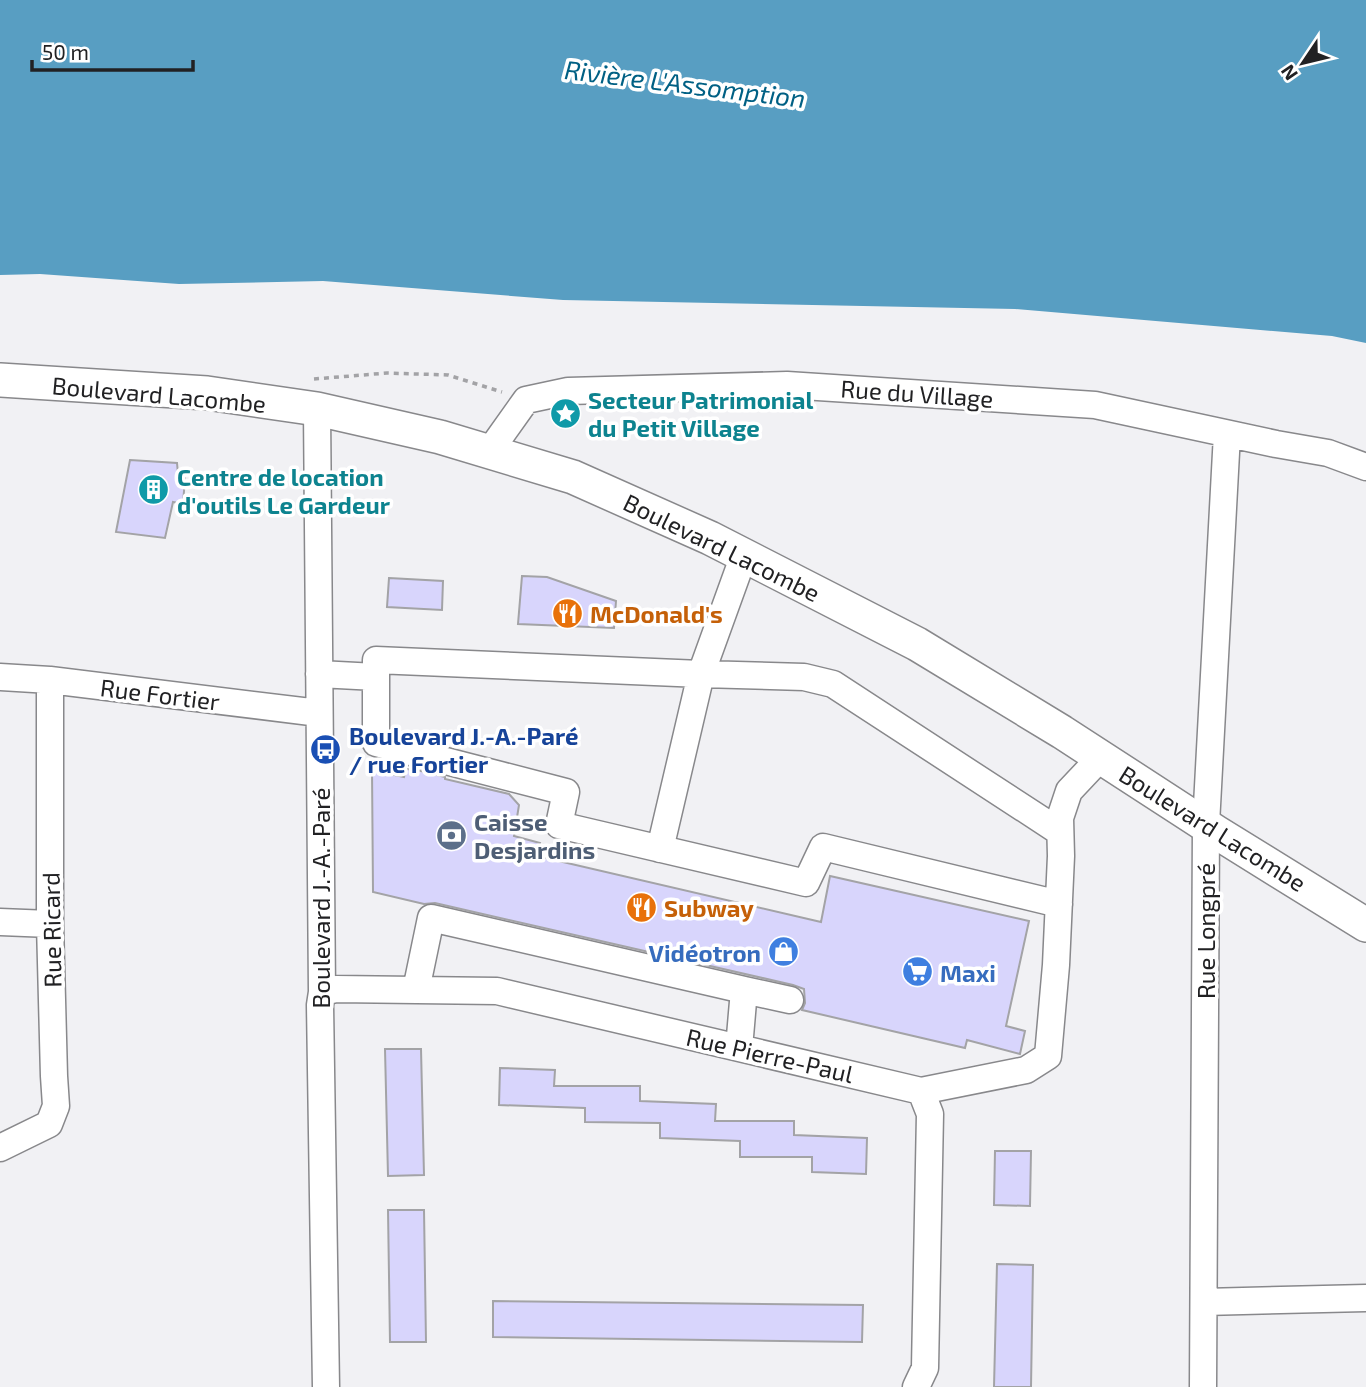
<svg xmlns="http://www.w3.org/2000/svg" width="1366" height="1387" font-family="'Exo 2',sans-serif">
<rect width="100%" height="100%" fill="#f1f1f4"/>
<!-- water -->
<path fill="#589ec2" d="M 0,0 L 1366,0 L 1366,343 L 1332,336 L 1015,309 L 563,300 L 323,281 L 179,284 L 40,274 L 0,275 Z"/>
<!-- building -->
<path fill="#d8d5fc" stroke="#a3a3a6" stroke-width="2" d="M 130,460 L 177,463 L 178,474 L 185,478 L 183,504 L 173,502 L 165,538 L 116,532 Z
M 522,576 L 547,577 L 616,601 L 614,628 L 518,624 Z
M 389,578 L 443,581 L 442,610 L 387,607 Z
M 406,769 L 417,770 L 445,777 L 445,779 L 509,794 L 519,805 L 514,836 L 540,843 L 537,856 L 821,922 L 830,876 L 1029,921 L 1006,1026 L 1025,1031 L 1020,1054 L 967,1040 L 965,1048 L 802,1010 L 805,1003 L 804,989 L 793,985 L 435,903 L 424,904 L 373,892 L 372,770 L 404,777 Z
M 385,1049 L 421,1049 L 424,1175 L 388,1176 Z
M 500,1068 L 555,1070 L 554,1086 L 640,1086 L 640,1101 L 716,1104 L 715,1121 L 794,1121 L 794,1135 L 867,1138 L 866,1174 L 812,1172 L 812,1157 L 740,1157 L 740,1141 L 660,1138 L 660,1123 L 585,1122 L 585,1108 L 499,1105 Z
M 995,1151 L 1031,1151 L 1030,1206 L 994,1205 Z
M 388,1210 L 424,1210 L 426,1342 L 390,1342 Z
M 997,1264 L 1033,1265 L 1031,1387 L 994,1387 Z
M 493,1301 L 863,1305 L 862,1342 L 493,1337 Z"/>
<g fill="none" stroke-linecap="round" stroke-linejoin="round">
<defs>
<path id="minor" d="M 317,409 L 322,992 L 320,1005 L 326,1387
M 489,452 L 526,400 L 568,391 L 787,385 L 1095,405 L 1276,444 L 1328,453 L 1366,467
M 319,674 L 376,677 L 376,660 L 701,674 L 744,555
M 0,677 L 50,680 L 319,713
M 376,677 L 376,743 L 566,792 L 559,825 L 806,883 L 823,847 L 1059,904
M 660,849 L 701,674 L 804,677 L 833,684 L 1060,832
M 0,922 L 50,924
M 416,990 L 431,918 L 744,990 L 739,1048
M 744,990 L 790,1000
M 322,992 L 336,989 L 497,991 L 921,1091 L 930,1114 L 925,1368 L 916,1387
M 921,1091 L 1026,1070 L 1048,1056 L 1056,965 L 1061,856 L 1060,818 L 1069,791 L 1101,757
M 0,1148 L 49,1124 L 56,1106 L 54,1076 L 50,924 L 50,680
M 1204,1302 L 1366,1298
M 1203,1387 L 1206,824 L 1227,434"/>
<path id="major" d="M 0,380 L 207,393 L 317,409 L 440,437 L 573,477 L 710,538 L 917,644 L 1062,732 L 1216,832 L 1366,925"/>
</defs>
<!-- minor casing -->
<use href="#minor" stroke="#88888b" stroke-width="29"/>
<!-- major casing -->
<use href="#major" stroke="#88888b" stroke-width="36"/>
<!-- path -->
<path stroke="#a3a3a6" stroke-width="3.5" stroke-dasharray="5 5" stroke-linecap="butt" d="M 314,379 L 387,373 L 448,375 L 502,392"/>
<!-- minor -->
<use href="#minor" stroke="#fff" stroke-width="26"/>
<!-- major -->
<use href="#major" stroke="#fff" stroke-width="33"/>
</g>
<!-- icons -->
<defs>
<symbol id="sight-disc" viewBox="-11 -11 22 22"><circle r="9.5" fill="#0f9aa8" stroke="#fff"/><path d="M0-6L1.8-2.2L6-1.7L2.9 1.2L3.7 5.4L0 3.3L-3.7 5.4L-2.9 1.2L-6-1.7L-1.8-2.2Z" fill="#fff"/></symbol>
<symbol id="building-disc" viewBox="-11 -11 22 22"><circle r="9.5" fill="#0f9aa8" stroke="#fff"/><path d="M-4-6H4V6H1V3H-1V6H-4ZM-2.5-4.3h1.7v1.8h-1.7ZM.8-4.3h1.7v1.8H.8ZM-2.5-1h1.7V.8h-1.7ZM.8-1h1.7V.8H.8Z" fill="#fff"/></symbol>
<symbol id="restaurant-disc" viewBox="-11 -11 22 22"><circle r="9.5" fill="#e8710a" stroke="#fff"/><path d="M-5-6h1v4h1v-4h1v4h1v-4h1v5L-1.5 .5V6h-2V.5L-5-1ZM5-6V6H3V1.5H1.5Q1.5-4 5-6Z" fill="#fff"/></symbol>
<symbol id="bus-disc" viewBox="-11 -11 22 22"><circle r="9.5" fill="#1a4fb4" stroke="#fff"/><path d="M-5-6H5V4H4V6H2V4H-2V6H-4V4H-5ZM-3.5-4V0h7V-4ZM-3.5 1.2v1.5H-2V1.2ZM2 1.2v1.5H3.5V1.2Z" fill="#fff"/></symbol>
<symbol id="bank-disc" viewBox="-11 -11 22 22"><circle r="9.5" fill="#5c6f8a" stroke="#fff"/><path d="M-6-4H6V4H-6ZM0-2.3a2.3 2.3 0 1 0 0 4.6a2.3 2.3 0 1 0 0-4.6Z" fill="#fff"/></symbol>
<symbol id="shop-disc" viewBox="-11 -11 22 22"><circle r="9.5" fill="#3f7fe0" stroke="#fff"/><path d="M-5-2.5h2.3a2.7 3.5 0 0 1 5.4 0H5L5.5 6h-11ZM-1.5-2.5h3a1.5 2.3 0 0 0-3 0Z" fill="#fff"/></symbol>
<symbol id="supermarket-disc" viewBox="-11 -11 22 22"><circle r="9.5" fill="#3f7fe0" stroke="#fff"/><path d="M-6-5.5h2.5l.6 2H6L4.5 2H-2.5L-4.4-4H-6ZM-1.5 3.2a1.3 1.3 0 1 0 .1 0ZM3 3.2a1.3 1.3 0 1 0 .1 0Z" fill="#fff"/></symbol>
</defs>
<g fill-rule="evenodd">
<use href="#sight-disc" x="548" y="396" width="35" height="35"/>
<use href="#building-disc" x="136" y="472" width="35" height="35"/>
<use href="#restaurant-disc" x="550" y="596" width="35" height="35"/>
<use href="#bus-disc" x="308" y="732" width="35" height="35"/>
<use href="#bank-disc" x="434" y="818" width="35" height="35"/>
<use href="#restaurant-disc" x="624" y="890" width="35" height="35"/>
<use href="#shop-disc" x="766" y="934" width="35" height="35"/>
<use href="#supermarket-disc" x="900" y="954" width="35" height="35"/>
</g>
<g text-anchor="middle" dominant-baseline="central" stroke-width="7" stroke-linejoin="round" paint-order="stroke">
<!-- street labels -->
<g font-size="24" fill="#212123" stroke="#fff">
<text transform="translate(917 393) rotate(4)">Rue du Village</text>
<text transform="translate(159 394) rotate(5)">Boulevard Lacombe</text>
<text transform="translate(722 547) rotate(26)">Boulevard Lacombe</text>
<text transform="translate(160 694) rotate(7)">Rue Fortier</text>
<text transform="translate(1213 828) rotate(32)">Boulevard Lacombe</text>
<text transform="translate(320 898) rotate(-90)">Boulevard J.-A.-Paré</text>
<text transform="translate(51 930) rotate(-91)">Rue Ricard</text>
<text transform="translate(1205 931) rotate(-90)">Rue Longpré</text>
<text transform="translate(770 1055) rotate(13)">Rue Pierre-Paul</text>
</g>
<!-- culture labels -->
<g font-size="24" font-weight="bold" fill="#0d838f" stroke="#fff" text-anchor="start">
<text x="588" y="399">Secteur Patrimonial<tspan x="588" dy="28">du Petit Village</tspan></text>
<text x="177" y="476">Centre de location<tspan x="177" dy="28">d'outils Le Gardeur</tspan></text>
</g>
<!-- food labels -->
<g font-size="24" font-weight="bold" fill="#c56008" stroke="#fff" text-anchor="start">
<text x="590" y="613">McDonald's</text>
<text x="664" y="907">Subway</text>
</g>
<!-- transit labels -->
<g font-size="24" font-weight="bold" fill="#164399" stroke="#fff" text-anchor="start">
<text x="349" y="735">Boulevard J.-A.-Paré<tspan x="349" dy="28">/ rue Fortier</tspan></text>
</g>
<!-- service labels -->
<g font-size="24" font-weight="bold" fill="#4e5e75" stroke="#fff" text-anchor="start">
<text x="474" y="821">Caisse<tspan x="474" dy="28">Desjardins</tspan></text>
</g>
<!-- shop labels -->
<g font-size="24" font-weight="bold" fill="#366cbe" stroke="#fff" text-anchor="end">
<text x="761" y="952">Vidéotron</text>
<text x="940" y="972" text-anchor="start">Maxi</text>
</g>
<!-- water labels -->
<g font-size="26" font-style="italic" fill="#006084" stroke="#fff">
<text transform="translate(685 83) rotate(7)">Rivière L'Assomption</text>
</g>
</g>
<!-- north arrow -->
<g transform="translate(1303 63) rotate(235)" stroke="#ffffff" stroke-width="5" paint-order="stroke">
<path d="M0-5L12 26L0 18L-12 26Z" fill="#212123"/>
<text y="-10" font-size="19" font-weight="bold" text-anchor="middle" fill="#212123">N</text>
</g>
<!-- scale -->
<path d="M32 60v10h161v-10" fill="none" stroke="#212123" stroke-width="3.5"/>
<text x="42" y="60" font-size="21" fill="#212123" stroke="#ffffff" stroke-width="5" paint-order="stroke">50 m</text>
</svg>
